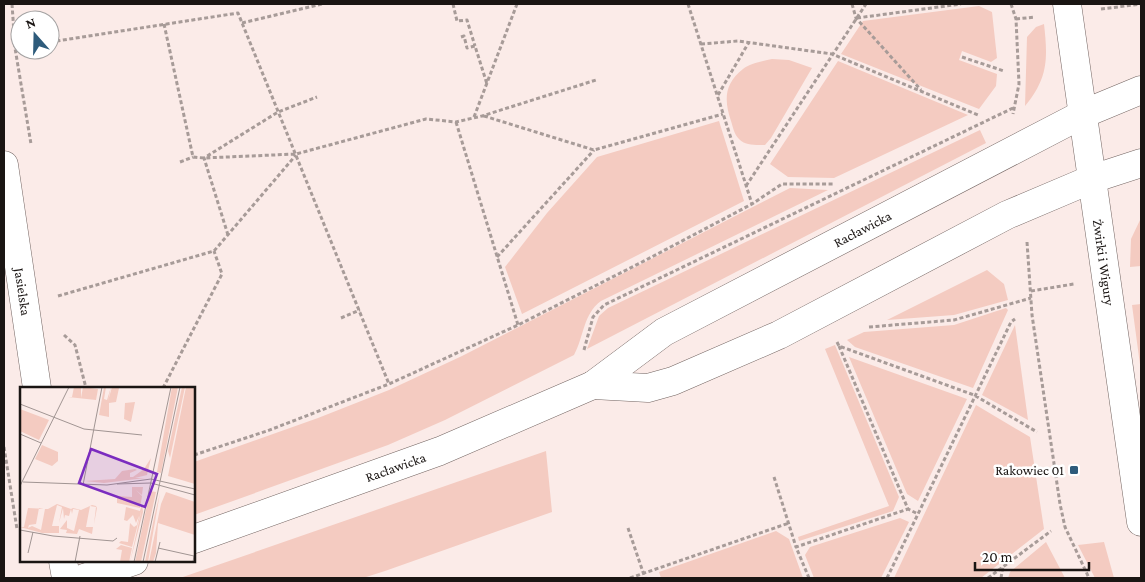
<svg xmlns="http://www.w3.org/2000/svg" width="1145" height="582" font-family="'Crimson Pro',serif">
<rect width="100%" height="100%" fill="#fbebe8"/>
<!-- green -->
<path fill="#f4cbc1" d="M 979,6 L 992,12 L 997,58 L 991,62 L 962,51 L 959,60 L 997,74 L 996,86 L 979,109 L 841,54 L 863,21 Z
M 1044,24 C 1048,59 1048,78 1025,106 L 1027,37 L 1036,27 Z
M 772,59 L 789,60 L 812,68 L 771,138 L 765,145 C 757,145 745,146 739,139 C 734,134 733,127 731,121 C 724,100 724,84 743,69 C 750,63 763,61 772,59 Z
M 838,61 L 968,115 L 834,178 L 788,177 L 770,164 Z
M 719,121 L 744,201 L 522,314 L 505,267 L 547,213 L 597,157 Z
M 980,130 L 986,143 L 587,349 L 599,316 L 608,308 Z
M 790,188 L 828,190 L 601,301 C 583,314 584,337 574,355 L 445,420 L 388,445 L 194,515 L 194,462 L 318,418 L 389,390 L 462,356 Z
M 1141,218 L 1141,266 L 1130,267 L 1131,239 Z
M 987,270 L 1004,284 L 1008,300 L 954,315 L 887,320 Z
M 1141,304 L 1141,372 L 1132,305 Z
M 1006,308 L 1008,310 L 973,388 L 855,347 L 847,340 L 864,332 L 954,325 Z
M 1015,325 L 1028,420 L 982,395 Z
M 835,345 L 899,497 L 893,511 L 799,541 L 798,537 L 889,506 L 825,349 Z
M 849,357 L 967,399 L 918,501 L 907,494 Z
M 976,405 L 1030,437 L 1044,529 L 981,578 L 894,578 Z
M 546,451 L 552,512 L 385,571 L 363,578 L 180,578 Z
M 900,518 L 909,522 L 881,578 L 814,578 L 805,555 L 810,547 Z
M 776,531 L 789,539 L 803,578 L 661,578 L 659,572 Z
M 1046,542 L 1065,578 L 1008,578 L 1010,572 Z
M 1104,542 L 1114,578 L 1095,578 L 1078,545 Z"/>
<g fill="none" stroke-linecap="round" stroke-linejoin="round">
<defs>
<g id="minor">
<path id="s1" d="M 4,165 L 37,388"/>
<path d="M 593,385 L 648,388 L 673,381 L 779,335 L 1007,215 L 1092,179"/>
<path id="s2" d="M 194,539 L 440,451 L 593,385 L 664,332 L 1083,114"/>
<path d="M 63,561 L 66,578"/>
<path d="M 84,578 L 134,561"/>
</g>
<g id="major">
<path id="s3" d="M 1067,4 L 1141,522"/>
<path d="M 1083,114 L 1141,90"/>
<path d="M 1092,179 L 1141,163"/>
</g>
</defs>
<!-- minor casing -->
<use href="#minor" stroke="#726461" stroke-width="29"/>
<!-- major casing -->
<use href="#major" stroke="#726461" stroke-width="29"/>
<!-- path -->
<path stroke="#a79b98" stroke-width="3" stroke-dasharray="4 2.5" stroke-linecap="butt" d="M 12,4 L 15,48
M 453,4 L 457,21 L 467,20 L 475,46
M 688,4 L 752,204
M 852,4 L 856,18 L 921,90
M 1011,4 L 1016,19 L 1019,84 L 1013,114
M 1101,9 L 1141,4
M 857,18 L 961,4
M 1016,19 L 1035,17
M 242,23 L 322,4
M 164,24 L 193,157 L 204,158 L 296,154 L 426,119 L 456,122 L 482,116 L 596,80
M 461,37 L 464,36 L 467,48 L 475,46 L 487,84
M 50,42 L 238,13 L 389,384
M 701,44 L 738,41 L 832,54 L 978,115
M 20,47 L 15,48 L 31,144
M 962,57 L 1004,71
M 718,95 L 749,42
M 484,116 L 594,150 L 723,114
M 474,117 L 517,4
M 456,122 L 518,325
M 180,162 L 193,157
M 746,186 L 866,4
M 228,235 L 204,158 L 278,112 L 317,97
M 1027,242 L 1032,315 L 1060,504 L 1065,527 L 1089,578
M 497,257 L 594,150
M 1031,291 L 1074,284
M 58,296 L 214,251 L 296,155
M 341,318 L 360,310
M 869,327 L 954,320 L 1031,298
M 64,335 L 75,345 L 86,388
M 837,342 L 839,346 L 974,395 L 1037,432
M 839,346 L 908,509 L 918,514
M 584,350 L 593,317 L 604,305 L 1013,108
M 163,388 L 222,274 L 214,251
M 4,447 L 17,529
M 194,455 L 267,431 L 389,384 L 518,325 L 646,260 L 752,204 L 782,184 L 834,184
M 774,477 L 796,547
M 628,528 L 645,578
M 630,578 L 789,523
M 809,578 L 796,547 L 908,509
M 887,578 L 1011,322 L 1015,319
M 988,578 L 1051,531
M 1001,578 L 1003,566"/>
<!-- minor -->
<use href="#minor" stroke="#fff" stroke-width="28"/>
<!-- major -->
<use href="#major" stroke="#fff" stroke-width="28"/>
</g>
<!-- markers -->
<rect fill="#2e5b7b" stroke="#fff" stroke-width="2" x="1069" y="465" width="10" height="10" rx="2.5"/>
<g text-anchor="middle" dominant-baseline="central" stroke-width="5" stroke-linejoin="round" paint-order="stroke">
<!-- street labels -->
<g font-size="14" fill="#1a1513" stroke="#fff">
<text stroke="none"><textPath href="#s2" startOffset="740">Racławicka</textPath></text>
<text stroke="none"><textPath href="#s3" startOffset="261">Żwirki i Wigury</textPath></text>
<text stroke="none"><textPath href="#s1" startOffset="128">Jasielska</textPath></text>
<text stroke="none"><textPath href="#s2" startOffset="214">Racławicka</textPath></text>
</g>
<!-- poi labels -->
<g font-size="14" fill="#1a1513" stroke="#fff" text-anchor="end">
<text x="1064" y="470">Rakowiec 01</text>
</g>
</g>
<!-- overview -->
<g transform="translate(20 387)">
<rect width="175" height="175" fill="#fbebe8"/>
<path d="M 54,0 L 61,0 L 61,11 L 63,0 L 78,2 L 76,13 L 48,10 L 52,10 ZM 84,0 L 86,0 L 84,12 L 87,13 L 91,0 L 88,14 L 92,0 L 99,1 L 96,15 L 89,16 L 89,30 L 79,28 ZM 152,0 L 158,0 L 141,86 L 137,85 ZM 162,0 L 165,0 L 150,71 L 148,64 ZM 166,0 L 175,0 L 175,97 L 148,89 ZM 115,15 L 111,35 L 104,32 L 105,16 ZM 0,22 L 29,33 L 19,53 L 0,44 ZM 22,58 L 38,65 L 38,74 L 32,79 L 15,72 ZM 131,71 L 127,88 L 115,91 L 125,91 L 84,96 L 65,94 L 95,92 L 102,84 L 115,82 L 117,83 L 110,86 L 110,90 L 113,90 L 124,82 ZM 112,100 L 123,100 L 122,108 L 116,103 L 122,109 L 120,121 L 97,116 L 97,109 L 112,110 ZM 130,104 L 136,105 L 121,175 L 115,175 ZM 146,105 L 175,115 L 175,148 L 138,136 L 136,166 L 133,175 L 129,175 L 141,117 ZM 140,106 L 128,175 L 125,175 L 134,131 ZM 37,117 L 51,122 L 49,129 L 45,128 L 44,132 L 43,121 L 39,136 L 42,120 L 37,118 L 32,139 L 39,139 L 39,146 L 22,146 L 0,140 L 4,140 L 8,121 L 28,122 ZM 19,121 L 25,122 L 21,143 L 12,139 L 8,141 L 9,138 L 16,137 ZM 122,117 L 123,125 L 110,175 L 122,121 L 112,160 L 99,156 L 101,154 L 108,155 L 110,136 L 114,140 L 117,138 L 119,129 L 116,136 L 113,128 L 107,134 L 104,133 L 106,120 L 120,124 ZM 72,118 L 76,119 L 77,121 L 74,137 L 76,120 L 70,119 L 66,140 L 73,140 L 72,147 L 59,142 L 57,147 L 46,146 L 47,143 L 40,142 L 47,133 L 47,141 L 54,144 L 59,123 L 53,122 L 52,127 L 51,122 L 53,121 L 61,123 L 70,119 ZM 101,158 L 112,161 L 109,175 L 100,175 L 102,163 L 96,162 Z" fill="#f4cbc1" fill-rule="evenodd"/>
<path fill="none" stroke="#a19593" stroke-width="1" d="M 0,17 L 64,42 L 122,48M 0,47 L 21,56M 131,92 L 175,102M 3,95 L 87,98 L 131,92M 131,96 L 175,108M 97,97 L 131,96M 63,98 L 82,0M 0,99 L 49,0M 0,143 L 33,149 L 93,154 L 97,151M 138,161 L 174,169 L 173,175M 8,166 L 13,145M 55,175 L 60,149M 114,175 L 151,0M 123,175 L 160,0M 135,175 L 140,155"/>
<path fill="#7b2cbf" fill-opacity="0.15" stroke="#7b2cbf" stroke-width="2.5" d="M 71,62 L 137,87 L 125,120 L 59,96 Z"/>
<rect width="175" height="175" fill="none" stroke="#1a1513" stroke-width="2.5"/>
</g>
<!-- border -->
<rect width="1145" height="582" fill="none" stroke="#1a1513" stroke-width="10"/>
<!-- north arrow -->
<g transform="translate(35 35) rotate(340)"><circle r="24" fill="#ffffff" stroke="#a3a1a1"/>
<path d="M0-4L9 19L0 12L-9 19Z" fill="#2e5b7b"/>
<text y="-8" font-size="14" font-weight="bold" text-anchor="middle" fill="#1a1513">N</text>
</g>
<!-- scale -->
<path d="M975 562v8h114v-8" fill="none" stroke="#1a1513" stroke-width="2.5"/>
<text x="982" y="562" font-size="15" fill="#1a1513" stroke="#ffffff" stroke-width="4" paint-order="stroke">20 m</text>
</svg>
